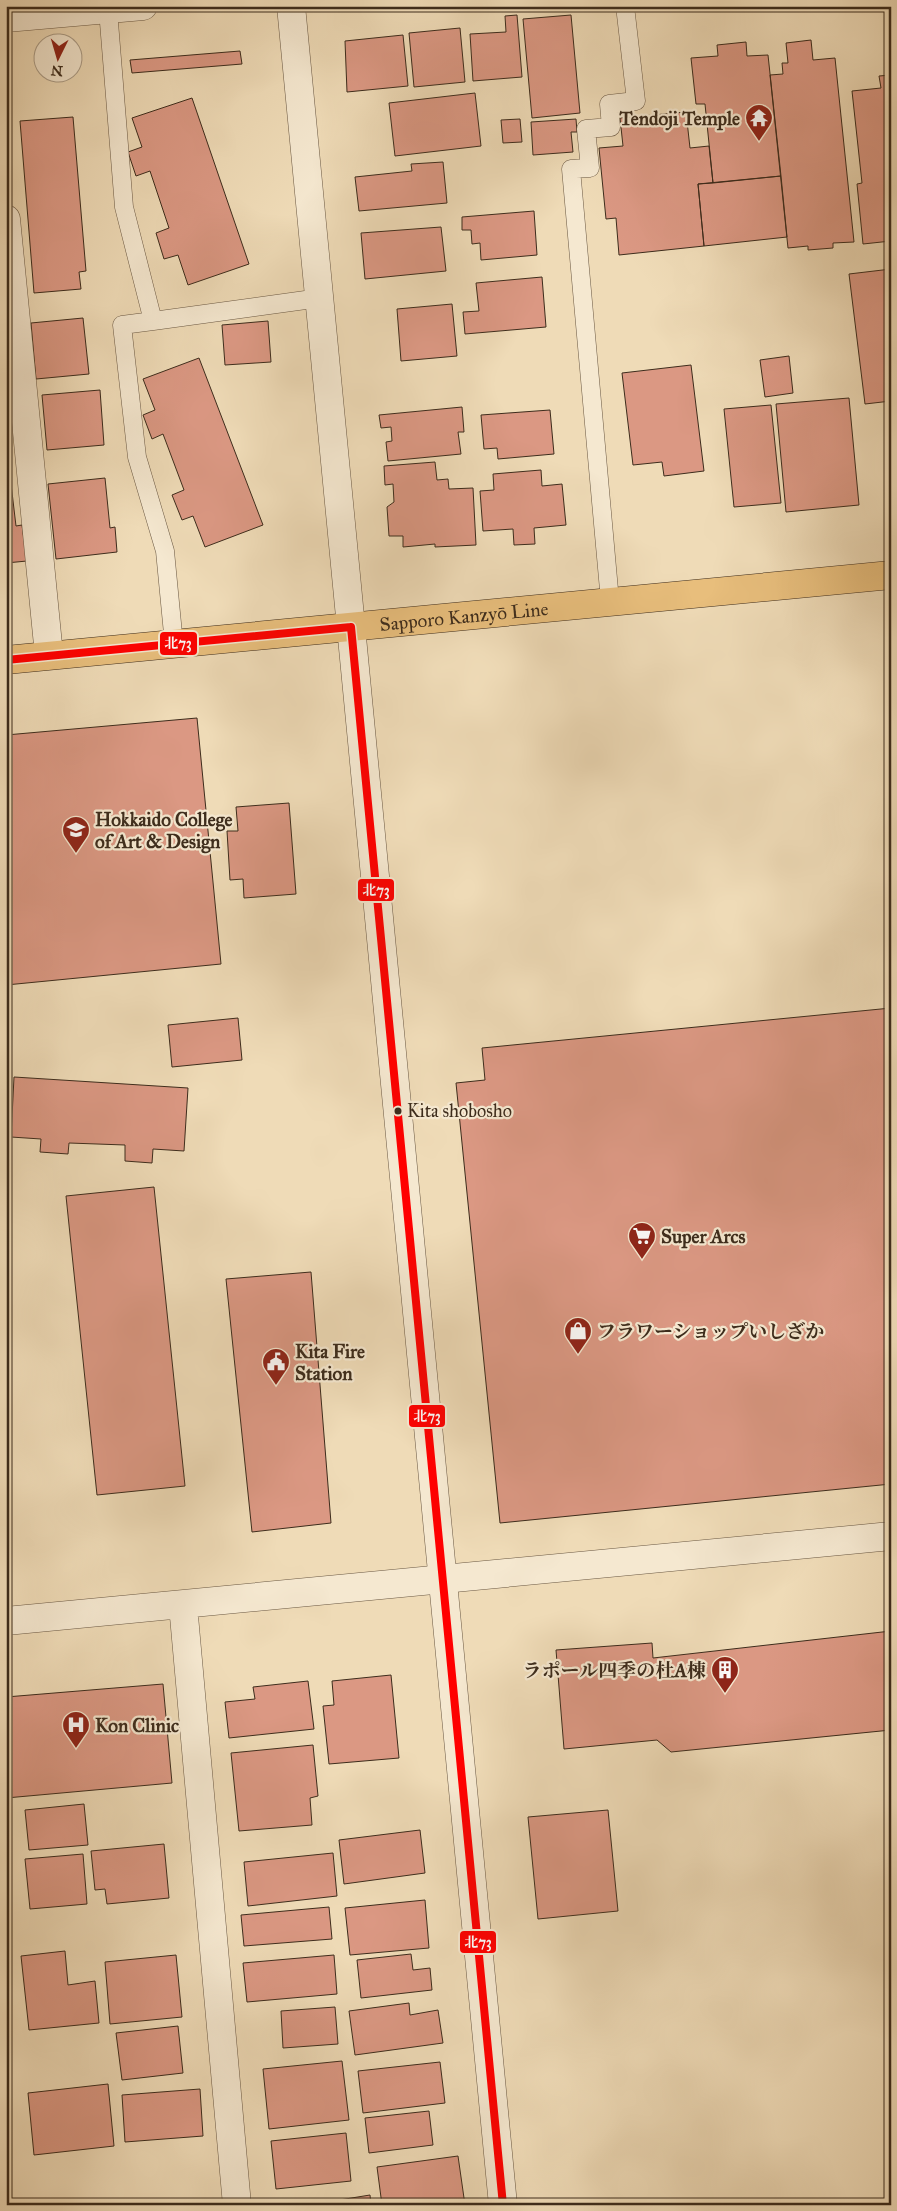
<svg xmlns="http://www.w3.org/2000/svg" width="897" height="2211" font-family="'IM FELL Great Primer','Noto Serif JP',serif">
<rect width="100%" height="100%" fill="#efdbb7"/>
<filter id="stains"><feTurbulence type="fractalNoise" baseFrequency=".004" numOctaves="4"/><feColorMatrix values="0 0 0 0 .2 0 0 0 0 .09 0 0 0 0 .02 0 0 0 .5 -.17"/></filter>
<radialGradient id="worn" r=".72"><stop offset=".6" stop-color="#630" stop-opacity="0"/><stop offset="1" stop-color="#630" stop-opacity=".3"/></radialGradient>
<!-- building -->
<path fill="#db9883" stroke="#3d2c1c" d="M 517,15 L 522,77 L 473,81 L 470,34 L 506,32 L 505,16 Z
M 571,15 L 580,113 L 532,118 L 523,19 Z
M 460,28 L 465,82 L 414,87 L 409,33 Z
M 403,35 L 408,86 L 347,92 L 345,41 Z
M 811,40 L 813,60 L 835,58 L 854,242 L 833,243 L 833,248 L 808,250 L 808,246 L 788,248 L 770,75 L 783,74 L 782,63 L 788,63 L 786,43 Z
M 746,42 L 747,56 L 768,55 L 781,176 L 713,183 L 705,104 L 696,104 L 691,58 L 718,56 L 717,45 Z
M 240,51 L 242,64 L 132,73 L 130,60 Z
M 891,75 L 891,241 L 863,244 L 857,184 L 862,183 L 852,91 L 881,88 L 879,76 Z
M 475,93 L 481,146 L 395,156 L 389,103 Z
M 192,98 L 249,264 L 188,285 L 178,255 L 164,259 L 156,233 L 169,228 L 150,171 L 136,176 L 128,152 L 142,147 L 132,118 Z
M 686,112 L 690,148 L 709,146 L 713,183 L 698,184 L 704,246 L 619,255 L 616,218 L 606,219 L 599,148 L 623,146 L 620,118 Z
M 73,117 L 86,271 L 79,272 L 81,289 L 34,293 L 20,121 Z
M 520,119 L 522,142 L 503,143 L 501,120 Z
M 576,119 L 577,132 L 571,132 L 573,152 L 533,155 L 531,122 Z
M 443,162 L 447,203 L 359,211 L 355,177 L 412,171 L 411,164 Z
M 781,176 L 787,237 L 704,246 L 698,184 Z
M 534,211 L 537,255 L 481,260 L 480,243 L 472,244 L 471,230 L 462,230 L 462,217 Z
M 441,227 L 446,271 L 365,279 L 361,233 Z
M 891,269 L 891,401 L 865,404 L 849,274 Z
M 542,277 L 546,327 L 465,334 L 463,312 L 479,311 L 476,283 Z
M 452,304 L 457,356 L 401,361 L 397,309 Z
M 83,318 L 89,374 L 36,379 L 31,323 Z
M 268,321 L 271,362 L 225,365 L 222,325 Z
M 789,356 L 793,393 L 765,397 L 760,360 Z
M 199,358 L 263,525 L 205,547 L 193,516 L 182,520 L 172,495 L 184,490 L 163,434 L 152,439 L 143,415 L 155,410 L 143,379 Z
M 691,365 L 704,471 L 664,476 L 662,462 L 633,465 L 622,373 Z
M 100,390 L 104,445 L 47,450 L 42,395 Z
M 849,398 L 859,505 L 786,512 L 776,404 Z
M 771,405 L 781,503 L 734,507 L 724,409 Z
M 462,407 L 464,432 L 458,432 L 461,454 L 388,461 L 386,442 L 392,441 L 391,427 L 381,428 L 379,415 Z
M 550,410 L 554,454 L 498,459 L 497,448 L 484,449 L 481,415 Z
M 435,462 L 437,480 L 448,479 L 449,489 L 473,488 L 476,545 L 435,547 L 435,544 L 403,547 L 403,536 L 389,536 L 387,507 L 394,502 L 393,484 L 385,485 L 384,466 Z
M 9,467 L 16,526 L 22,525 L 27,561 L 6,563 L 6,468 Z
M 541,470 L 542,486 L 562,484 L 566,525 L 534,528 L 535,544 L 514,545 L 513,529 L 483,531 L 480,491 L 494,490 L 493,474 Z
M 105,478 L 110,528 L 115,527 L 117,552 L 56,559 L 48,484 Z
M 197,718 L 221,964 L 6,985 L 6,735 Z
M 289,803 L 296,894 L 244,898 L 243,879 L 230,880 L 227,831 L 238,831 L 236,807 Z
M 891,1008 L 891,1484 L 500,1523 L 456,1083 L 485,1080 L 482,1048 Z
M 238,1018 L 242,1060 L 172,1067 L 168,1025 Z
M 14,1077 L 188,1088 L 184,1151 L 153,1149 L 152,1163 L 125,1161 L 125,1145 L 69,1143 L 68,1154 L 40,1152 L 41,1139 L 11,1137 Z
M 154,1187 L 185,1486 L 97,1495 L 66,1196 Z
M 311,1272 L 331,1523 L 252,1532 L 226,1279 Z
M 891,1631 L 891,1730 L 671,1752 L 657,1740 L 564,1749 L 556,1650 L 652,1643 L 653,1658 Z
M 391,1675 L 399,1758 L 329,1764 L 323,1706 L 334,1705 L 332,1681 Z
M 308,1681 L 314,1729 L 229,1738 L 225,1702 L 255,1699 L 253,1687 Z
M 163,1684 L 172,1783 L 6,1798 L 6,1697 Z
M 313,1745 L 318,1796 L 310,1798 L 312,1825 L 239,1831 L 231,1753 Z
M 84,1804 L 88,1845 L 29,1850 L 25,1810 Z
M 608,1810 L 618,1911 L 538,1919 L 528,1817 Z
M 420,1830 L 425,1873 L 344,1884 L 339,1840 Z
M 164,1844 L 169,1898 L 107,1904 L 105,1889 L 95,1890 L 91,1851 Z
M 333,1853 L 337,1896 L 248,1906 L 244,1862 Z
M 83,1854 L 87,1904 L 30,1909 L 25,1859 Z
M 425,1900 L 429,1948 L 350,1955 L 345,1908 Z
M 329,1907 L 332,1939 L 244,1946 L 241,1915 Z
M 65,1951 L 68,1985 L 95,1981 L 99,2023 L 29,2030 L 21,1956 Z
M 411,1954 L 413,1970 L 430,1968 L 432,1990 L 361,1998 L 357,1960 Z
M 176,1955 L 182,2017 L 110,2024 L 105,1962 Z
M 334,1955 L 337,1994 L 247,2002 L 243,1963 Z
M 409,2003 L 410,2015 L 438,2010 L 443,2043 L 355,2055 L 349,2011 Z
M 335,2007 L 338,2044 L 283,2048 L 281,2011 Z
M 178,2026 L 183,2073 L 122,2080 L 116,2033 Z
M 342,2061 L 349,2120 L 269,2129 L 263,2069 Z
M 440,2062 L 445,2103 L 363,2113 L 358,2071 Z
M 108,2084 L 114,2146 L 34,2155 L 28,2093 Z
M 200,2089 L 203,2136 L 125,2142 L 122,2095 Z
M 429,2111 L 433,2145 L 369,2153 L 365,2118 Z
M 346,2133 L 351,2181 L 276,2189 L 271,2141 Z
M 458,2156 L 465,2205 L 382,2205 L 377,2167 Z
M 370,2195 L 371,2205 L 328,2205 L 327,2202 Z
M 203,2202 L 204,2205 L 167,2205 Z"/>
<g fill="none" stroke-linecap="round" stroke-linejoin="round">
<defs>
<path id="service" d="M 108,10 L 124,207 L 153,321 L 320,298
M 153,321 L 122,325 L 137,457 L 165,551 L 174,644
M 610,601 L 571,169 L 590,168 L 586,129 L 611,127 L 609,104 L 636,101 L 625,6"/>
<path id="minor" d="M 291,6 L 351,627
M 6,18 L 143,6
M 6,219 L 49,655
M 183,1605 L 237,2205
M 6,1621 L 891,1536"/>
<path id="tertiary" d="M 351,627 L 503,2205"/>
<g id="primary">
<path id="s1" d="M 6,660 L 891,575"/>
</g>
</defs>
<!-- service casing -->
<use href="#service" stroke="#6a5843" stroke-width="19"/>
<!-- minor casing -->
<use href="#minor" stroke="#6a5843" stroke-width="29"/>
<!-- tertiary casing -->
<use href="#tertiary" stroke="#6a5843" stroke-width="29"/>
<!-- primary casing -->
<use href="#primary" stroke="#3d2c1c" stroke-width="29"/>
<!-- service -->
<use href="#service" stroke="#f5e8d0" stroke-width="18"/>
<!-- minor -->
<use href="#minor" stroke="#f5e8d0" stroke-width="28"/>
<!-- tertiary -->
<use href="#tertiary" stroke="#f5e8d0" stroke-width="28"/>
<!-- primary -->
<use href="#primary" stroke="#e8be7c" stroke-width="28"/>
<defs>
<path id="bus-1" d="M 351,627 L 503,2205
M 6,660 L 351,627"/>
</defs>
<!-- bus-1 casing -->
<use href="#bus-1" stroke="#f5e8d0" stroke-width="11"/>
<!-- bus-1 -->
<use href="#bus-1" stroke="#f00" stroke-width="8"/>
</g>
<!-- icons -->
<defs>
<symbol id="temple-pin" viewBox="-11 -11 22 30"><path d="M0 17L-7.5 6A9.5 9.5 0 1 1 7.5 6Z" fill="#8f2418" stroke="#f5e8d0"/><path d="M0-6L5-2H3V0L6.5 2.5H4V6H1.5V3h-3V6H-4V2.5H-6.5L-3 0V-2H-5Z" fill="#fff"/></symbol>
<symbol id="university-pin" viewBox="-11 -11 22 30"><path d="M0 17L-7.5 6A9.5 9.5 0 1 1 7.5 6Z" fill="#8f2418" stroke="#f5e8d0"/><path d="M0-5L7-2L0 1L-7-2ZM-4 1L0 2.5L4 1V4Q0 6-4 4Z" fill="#fff"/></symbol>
<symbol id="supermarket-pin" viewBox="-11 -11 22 30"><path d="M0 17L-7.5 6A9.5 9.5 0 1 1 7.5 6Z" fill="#8f2418" stroke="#f5e8d0"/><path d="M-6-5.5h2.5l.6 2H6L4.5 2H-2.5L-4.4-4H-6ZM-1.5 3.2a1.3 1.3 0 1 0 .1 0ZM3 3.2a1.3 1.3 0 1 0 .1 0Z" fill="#fff"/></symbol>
<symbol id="shop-pin" viewBox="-11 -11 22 30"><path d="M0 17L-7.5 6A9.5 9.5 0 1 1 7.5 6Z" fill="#8f2418" stroke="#f5e8d0"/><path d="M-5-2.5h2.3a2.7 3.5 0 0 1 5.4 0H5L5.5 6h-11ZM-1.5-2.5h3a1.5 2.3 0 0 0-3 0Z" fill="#fff"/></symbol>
<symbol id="civic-pin" viewBox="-11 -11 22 30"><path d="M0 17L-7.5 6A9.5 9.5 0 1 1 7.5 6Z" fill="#8f2418" stroke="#f5e8d0"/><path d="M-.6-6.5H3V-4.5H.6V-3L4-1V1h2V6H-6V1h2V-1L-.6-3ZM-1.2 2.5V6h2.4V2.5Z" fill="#fff"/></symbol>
<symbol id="building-pin" viewBox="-11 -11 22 30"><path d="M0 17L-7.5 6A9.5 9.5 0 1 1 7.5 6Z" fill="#8f2418" stroke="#f5e8d0"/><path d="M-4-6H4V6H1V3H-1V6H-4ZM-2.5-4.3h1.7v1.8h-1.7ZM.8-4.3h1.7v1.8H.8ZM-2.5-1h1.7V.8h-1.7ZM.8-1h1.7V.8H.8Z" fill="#fff"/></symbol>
<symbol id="hospital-pin" viewBox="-11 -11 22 30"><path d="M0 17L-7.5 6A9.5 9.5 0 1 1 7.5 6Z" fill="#8f2418" stroke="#f5e8d0"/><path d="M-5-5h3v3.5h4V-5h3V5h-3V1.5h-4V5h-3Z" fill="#fff"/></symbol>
</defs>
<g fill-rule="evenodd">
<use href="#temple-pin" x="743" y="102" width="32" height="43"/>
<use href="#university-pin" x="60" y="814" width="32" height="43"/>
<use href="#supermarket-pin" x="626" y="1220" width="32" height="43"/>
<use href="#shop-pin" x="562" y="1315" width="32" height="43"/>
<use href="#civic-pin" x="260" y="1346" width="32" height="43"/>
<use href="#building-pin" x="709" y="1654" width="32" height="43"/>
<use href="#hospital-pin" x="60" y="1709" width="32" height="43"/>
</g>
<!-- markers -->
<circle fill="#3d2c1c" stroke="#f5e8d0" stroke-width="2" cx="398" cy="1111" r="4.5"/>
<g text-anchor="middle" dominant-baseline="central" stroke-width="4.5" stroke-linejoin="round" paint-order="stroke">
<!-- bus labels -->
<g font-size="18" fill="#3d2c1c" stroke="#f5e8d0" text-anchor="start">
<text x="407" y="1111">Kita shobosho</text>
</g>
<!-- poi labels -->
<g font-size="19" font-weight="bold" fill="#3d2c1c" stroke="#f5e8d0" text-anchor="start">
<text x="740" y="118" text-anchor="end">Tendoji Temple</text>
<text x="95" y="819">Hokkaido College<tspan x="95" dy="22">of Art &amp; Design</tspan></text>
<text x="661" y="1236">Super Arcs</text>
<text x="597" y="1331">フラワーショップいしざか</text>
<text x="295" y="1351">Kita Fire<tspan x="295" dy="22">Station</tspan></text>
<text x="706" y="1670" text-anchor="end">ラポール四季の杜A棟</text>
<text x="95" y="1725">Kon Clinic</text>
</g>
<!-- street labels -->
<g font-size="19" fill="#3d2c1c" stroke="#f5e8d0">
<text stroke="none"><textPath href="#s1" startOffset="460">Sapporo Kanzyō Line</textPath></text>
</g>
</g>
<g stroke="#f5e8d0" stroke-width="2">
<rect x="159" y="631" width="39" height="25" rx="5" fill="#f00"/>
<rect x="357" y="878" width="38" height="24" rx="5" fill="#f00"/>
<rect x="408" y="1404" width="38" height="24" rx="5" fill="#f00"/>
<rect x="459" y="1930" width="38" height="24" rx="5" fill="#f00"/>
</g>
<g font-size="14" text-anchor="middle" font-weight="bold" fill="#fff">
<text x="178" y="648">北73</text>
<text x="376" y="895">北73</text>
<text x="427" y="1421">北73</text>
<text x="478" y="1947">北73</text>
</g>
<!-- margin -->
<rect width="897" height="2211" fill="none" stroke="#efdbb7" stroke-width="25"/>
<rect x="8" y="8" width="882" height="2196" fill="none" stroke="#3d2c1c" stroke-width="2.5"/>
<rect x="12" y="12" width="872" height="2186" fill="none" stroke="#3d2c1c"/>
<!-- north arrow -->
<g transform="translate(58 58) rotate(185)"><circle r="24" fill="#f5e8d0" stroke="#ab9d88"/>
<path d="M0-4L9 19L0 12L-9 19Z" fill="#8f2418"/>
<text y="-8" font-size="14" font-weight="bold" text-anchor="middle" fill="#3d2c1c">N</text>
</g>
<rect width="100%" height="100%" filter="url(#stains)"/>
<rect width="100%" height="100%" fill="url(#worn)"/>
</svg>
